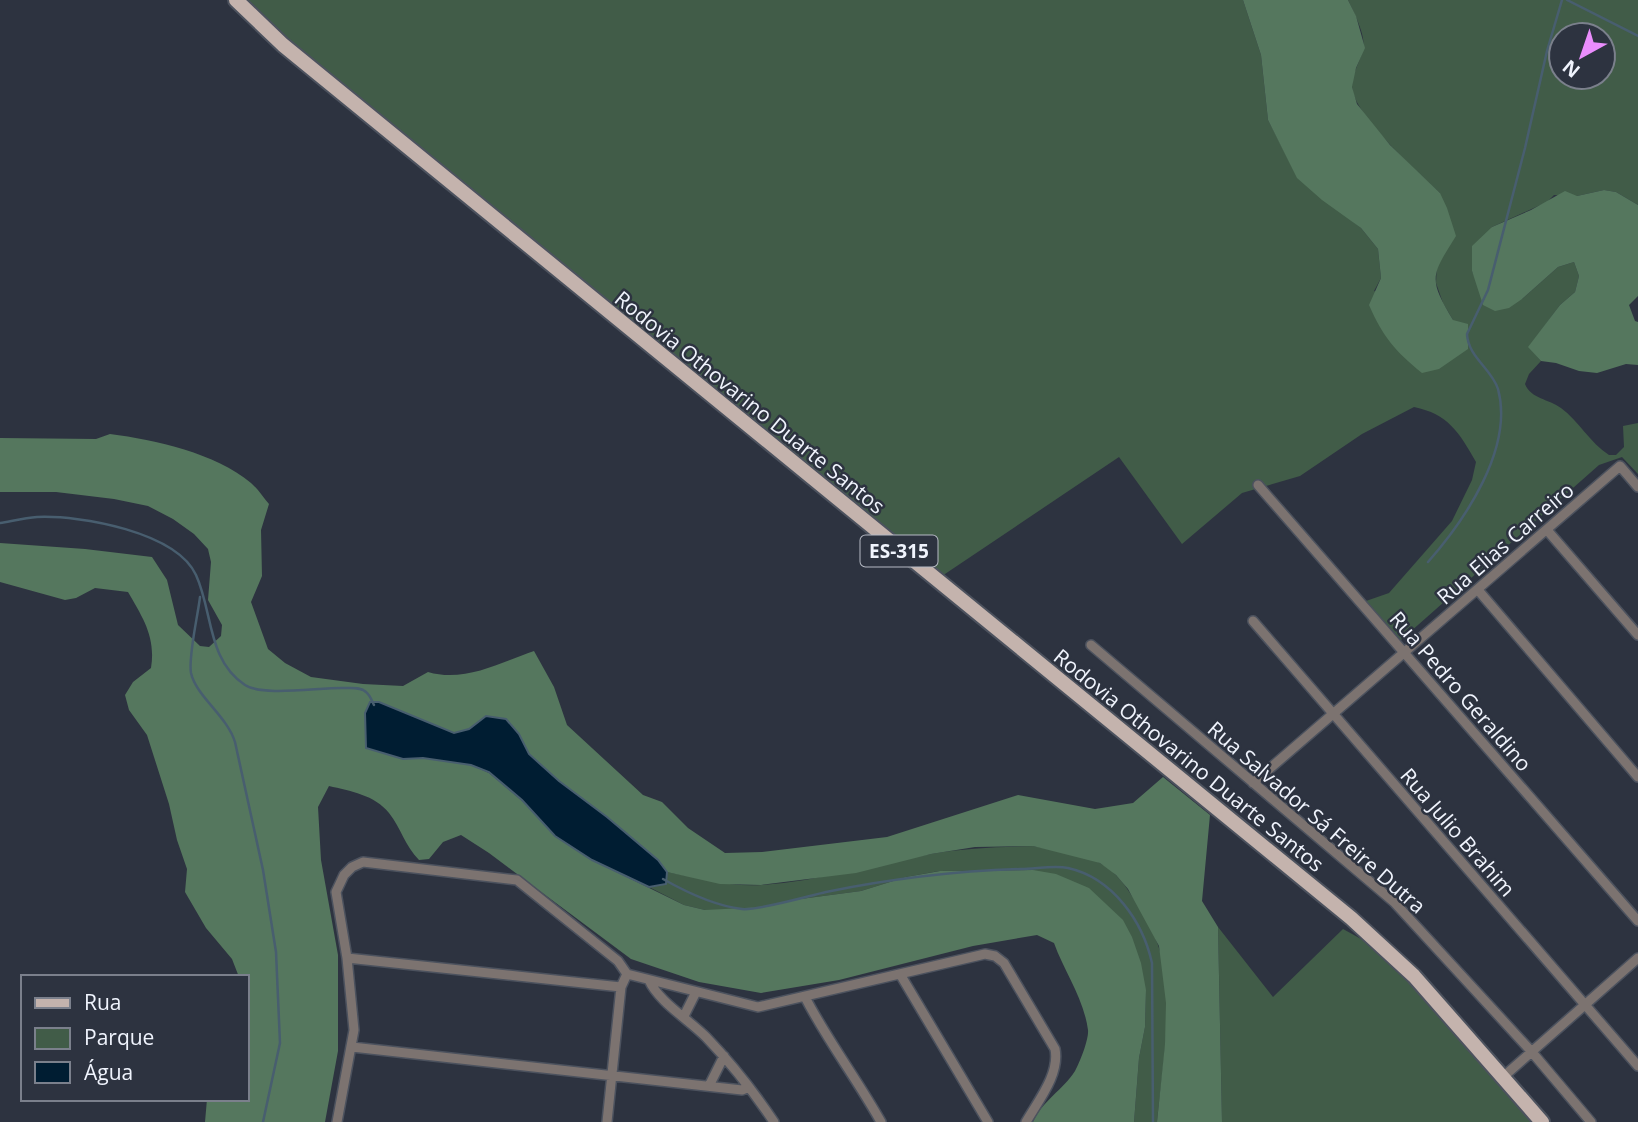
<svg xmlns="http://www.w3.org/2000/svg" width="1638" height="1122" font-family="'Open Sans',sans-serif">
<rect width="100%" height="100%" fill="#2d3340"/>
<!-- green -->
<path fill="#415c48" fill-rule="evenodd" d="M 241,0 L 1243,0 L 1261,55 L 1268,120 L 1298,178 L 1361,228 L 1378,249 L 1381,278 L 1374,291 L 1453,320 L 1443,303 L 1436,283 L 1440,193 C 1419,173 1352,114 1352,86 C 1352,73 1360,62 1363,50 C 1367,38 1354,12 1348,0 L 1638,0 L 1638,205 L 1616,192 L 1604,190 L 1577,196 L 1554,195 L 1547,202 L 1492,227 L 1472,271 L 1478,285 L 1522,299 L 1558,267 L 1574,262 L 1579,276 L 1575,292 L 1560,305 L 1529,347 L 1541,361 L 1529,374 L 1525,384 C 1531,399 1549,399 1561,408 C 1579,421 1590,443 1609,455 L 1616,455 L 1624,447 L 1623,426 L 1638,423 L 1638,474 L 1622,457 L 1599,465 L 1401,640 L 1366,601 L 1389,593 L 1452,521 L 1472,480 L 1476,462 C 1459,432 1448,414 1414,407 L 1362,434 L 1300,476 L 1242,493 L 1182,544 L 1119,457 L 942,576 L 267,26 ZM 1561,35 L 1603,35 L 1603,77 L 1561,77 Z
M 1033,846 C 1053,850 1083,854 1100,863 C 1116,871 1127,888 1136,902 C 1144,916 1153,930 1158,945 C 1176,996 1162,1069 1157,1122 L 1134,1122 L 1139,1058 L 1145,1027 L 1146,990 L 1033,870 L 939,871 L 906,877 L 861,891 L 793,900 L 765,907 L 728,910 L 705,910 L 684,905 L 649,887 L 666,884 L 667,872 C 701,878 726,887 762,885 C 819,881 875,864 931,854 C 965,848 998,847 1033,846 Z
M 1218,927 L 1273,997 L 1343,929 L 1363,940 L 1405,979 L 1436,1011 L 1532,1122 L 1222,1122 Z"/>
<!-- forest -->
<path fill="#55775e" d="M 1243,0 L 1348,0 L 1356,16 L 1365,48 L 1356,68 L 1352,87 L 1357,104 L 1390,145 L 1440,193 L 1447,208 L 1456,236 C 1431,276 1428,278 1453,320 L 1468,324 L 1468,349 L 1439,369 L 1422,373 C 1395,351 1383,337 1369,305 L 1381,278 L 1378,249 L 1361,228 L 1322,200 L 1297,178 L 1268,120 L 1261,55 Z
M 1604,190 L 1616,192 L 1638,205 L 1638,296 L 1629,305 L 1635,321 L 1638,322 L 1638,365 L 1626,364 L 1597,373 L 1579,371 L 1556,363 L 1541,361 L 1528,347 L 1560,305 L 1575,292 L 1579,276 L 1574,262 L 1558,267 L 1522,299 L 1509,308 L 1495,311 L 1483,305 L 1472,271 L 1472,246 L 1492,227 L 1531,210 L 1565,191 L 1577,196 Z
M 110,434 C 156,440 215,453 251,483 C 258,489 263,497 269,504 L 261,530 L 262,576 L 251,602 L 268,649 L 285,663 L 311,677 L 363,684 L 403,686 L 428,672 C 465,683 501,662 534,651 L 554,687 L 567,725 L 643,795 L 662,802 L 688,828 L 725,853 L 762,852 L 887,837 L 1018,795 L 1095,809 L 1133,803 L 1163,777 L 1210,815 L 1202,901 L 1218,927 L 1222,1122 L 1157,1122 L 1165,1044 L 1166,1003 L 1159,946 L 1128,889 L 1116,875 L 1100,863 L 1033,846 L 975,847 L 931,854 L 856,873 L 761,885 L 720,884 L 667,872 L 658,860 L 607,817 L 559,781 L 529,754 L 519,734 L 486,717 L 469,729 L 454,734 L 379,702 L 366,748 L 403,759 L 423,758 L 471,765 L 489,773 L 592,860 L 684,905 L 705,910 L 765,907 L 793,900 L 861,891 L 906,877 L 940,871 L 1033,870 L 1056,874 L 1089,888 L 1123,920 L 1132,937 L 1141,963 L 1146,990 L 1145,1027 L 1139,1058 L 1134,1122 L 1033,1122 C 1042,1101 1063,1090 1075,1071 C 1080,1062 1089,1039 1088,1030 C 1084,999 1064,971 1054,943 L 1037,935 L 973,946 L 839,980 L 761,993 L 699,982 L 631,959 L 489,853 L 461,835 L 443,842 L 429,859 L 419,860 C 405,846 401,828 389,813 C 375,795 350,791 329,786 L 318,807 L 321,860 L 338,955 L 338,1051 L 325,1122 L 205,1122 L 207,1099 L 247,1099 L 247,977 L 239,977 L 232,959 L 206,928 L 185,892 L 187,869 L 177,840 L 169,804 L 147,735 L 129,710 L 125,695 L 133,682 L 151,668 C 156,637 143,618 128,592 L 95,588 L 76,598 L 65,600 L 0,582 L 0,543 L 85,549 L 152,557 L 167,580 L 178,625 L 200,646 L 209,647 L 221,636 L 222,625 L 208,600 L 211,562 L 208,549 L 194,534 L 173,519 L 148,506 L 114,499 L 56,492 L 0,492 L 0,438 L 96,439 Z"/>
<!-- water -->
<path fill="#001d32" stroke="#485e6f" stroke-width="2" d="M 370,702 L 379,702 L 454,733 L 469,729 L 486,716 L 506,719 L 519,734 L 529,754 L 559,781 L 607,817 L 658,860 L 667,872 L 666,884 L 649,887 L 592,860 L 555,836 L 522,800 L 489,772 L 471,765 L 423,758 L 403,759 L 366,748 L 365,713 Z"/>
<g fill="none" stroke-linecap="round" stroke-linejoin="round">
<!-- stream -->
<path stroke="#485e6f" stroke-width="2.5" d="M 1567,0 L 1638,36
M 0,523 C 12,521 25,518 37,517 C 81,515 176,532 196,575 C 213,612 207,660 245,685 C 263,697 321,687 345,688 C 352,688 361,687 366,692 C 370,695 372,701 374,705
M 1428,562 C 1465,520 1514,448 1498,389 C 1492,369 1468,357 1467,334 L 1488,290 L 1525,148 L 1547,51 L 1562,0
M 200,597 C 198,615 188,657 191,673 C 196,696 227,716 235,742 L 263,870 L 276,952 L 280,1043 L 263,1122
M 663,879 C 686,892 716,906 742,909 C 757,911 808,896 826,892 C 890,879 955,871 1021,869 C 1035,869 1054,865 1068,868 C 1113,878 1143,922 1152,963 L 1153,1122"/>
<defs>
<path id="street" d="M 1258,485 L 1638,921
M 1547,530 L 1638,635
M 1478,590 L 1638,777
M 1253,621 L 1638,1066
M 1091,645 L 1394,902 L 1531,1051 L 1591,1122
M 1253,783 L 1620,466 L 1638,487
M 347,958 L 621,987
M 900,974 L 988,1122
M 649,980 C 658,1001 689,1020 706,1037 C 731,1063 754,1092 774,1122
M 805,997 C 827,1040 857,1079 881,1122
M 684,1016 L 696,992
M 352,1047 L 742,1090 L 749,1087
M 1503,1077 L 1638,958
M 709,1086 L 724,1056
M 337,1122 L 354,1030 L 347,958 L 336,892 L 344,875 L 352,867 L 363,862 L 517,880 L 618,961 L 627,974 L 758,1007 L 985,954 L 995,956 L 1004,963 L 1055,1049 C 1060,1074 1038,1101 1026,1122
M 607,1122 L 621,987 L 627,974"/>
<path id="primary" d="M 236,0 L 283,45 L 1351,918 L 1414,976 L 1542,1122"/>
</defs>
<!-- street casing -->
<use href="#street" stroke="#4c525e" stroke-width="12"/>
<!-- primary casing -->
<use href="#primary" stroke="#4c525e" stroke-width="18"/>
<!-- street -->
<use href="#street" stroke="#7c7370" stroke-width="9"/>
<!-- primary -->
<use href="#primary" stroke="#c4b3ad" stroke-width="14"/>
</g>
<g text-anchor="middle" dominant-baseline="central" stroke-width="5" stroke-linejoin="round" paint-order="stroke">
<!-- shield labels -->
<rect fill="#2d3340" stroke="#b6bac4" stroke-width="2" x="860.5" y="535.5" width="77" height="31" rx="5"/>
<g font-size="19" font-weight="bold" fill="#f0f4fd">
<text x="899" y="551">ES-315</text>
</g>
<!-- street labels -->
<g font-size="21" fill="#f0f4fd" stroke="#2d3340">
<text transform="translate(750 402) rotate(39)">Rodovia Othovarino Duarte Santos</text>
<text transform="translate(1505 543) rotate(-41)">Rua Elias Carreiro</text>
<text transform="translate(1461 691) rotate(49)">Rua Pedro Geraldino</text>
<text transform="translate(1189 760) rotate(39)">Rodovia Othovarino Duarte Santos</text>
<text transform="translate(1317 817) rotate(41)">Rua Salvador Sá Freire Dutra</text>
<text transform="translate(1458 832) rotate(49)">Rua Julio Brahim</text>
</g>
</g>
<!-- legend -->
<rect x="21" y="975" width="228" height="126" fill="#2d3340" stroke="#7b808c" stroke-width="2"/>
<rect x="35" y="998" width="35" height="10" fill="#c4b3ad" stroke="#7b808c" stroke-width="2"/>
<text x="84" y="1010" font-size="21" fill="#f0f4fd">Rua</text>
<rect x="35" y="1028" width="35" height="21" fill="#415c48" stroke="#7b808c" stroke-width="2"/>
<text x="84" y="1045" font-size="21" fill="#f0f4fd">Parque</text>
<rect x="35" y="1062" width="35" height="21" fill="#001d32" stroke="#7b808c" stroke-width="2"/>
<text x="84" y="1080" font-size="21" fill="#f0f4fd">Água</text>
<!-- north arrow -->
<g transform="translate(1582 56) rotate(220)"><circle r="33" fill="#2d3340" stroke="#7b808c" stroke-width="2"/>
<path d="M0-5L12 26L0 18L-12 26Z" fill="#ea8dfd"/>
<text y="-10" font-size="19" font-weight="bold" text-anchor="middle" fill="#f0f4fd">N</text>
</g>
</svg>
